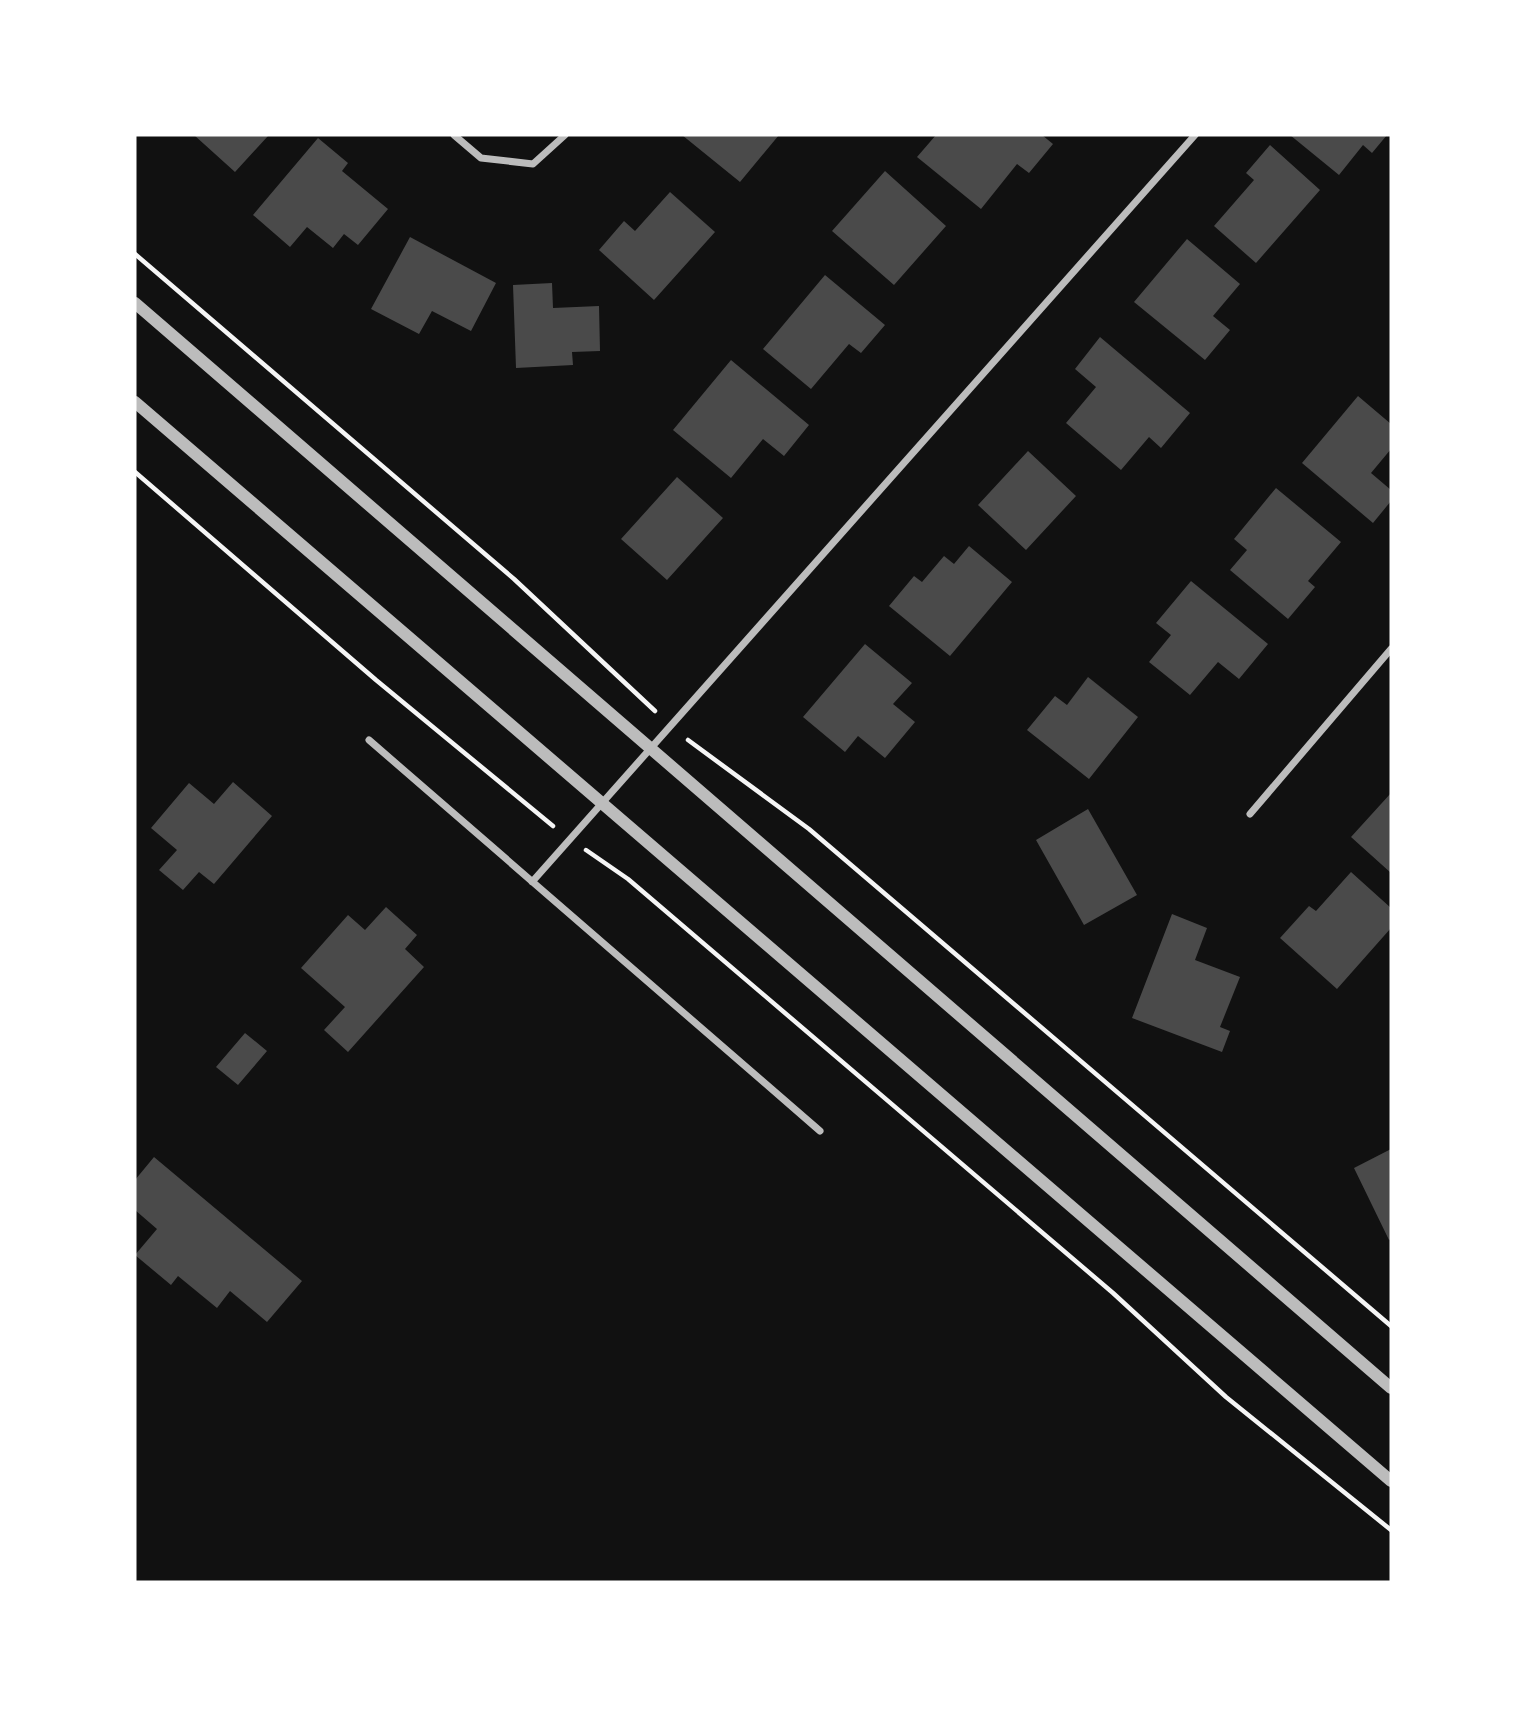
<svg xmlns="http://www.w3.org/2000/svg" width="1526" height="1717" font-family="Arial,sans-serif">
<rect width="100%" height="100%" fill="#111"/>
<!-- building -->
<path fill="#4a4a4a" d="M 194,135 L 267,135 L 268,136 L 235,172 Z
M 682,135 L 779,135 L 740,182 Z
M 936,135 L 1042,135 L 1053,144 L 1029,173 L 1017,164 L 981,209 L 917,157 Z
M 1290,135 L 1387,135 L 1372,153 L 1363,145 L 1339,175 Z
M 318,138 L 348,163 L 342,171 L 388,209 L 358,245 L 344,234 L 333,248 L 307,227 L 290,247 L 253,215 Z
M 1270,145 L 1320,190 L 1256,263 L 1214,226 L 1254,180 L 1246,173 Z
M 885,171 L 946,226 L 894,285 L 832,231 Z
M 670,192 L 715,232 L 654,300 L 599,250 L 624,221 L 635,231 Z
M 410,237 L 496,283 L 471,331 L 432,311 L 419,334 L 371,309 Z
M 1187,239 L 1240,284 L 1213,316 L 1230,330 L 1205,360 L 1134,302 Z
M 825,275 L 885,325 L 861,353 L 849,344 L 811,389 L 763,349 Z
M 552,283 L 553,308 L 599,306 L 600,351 L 572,352 L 573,365 L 516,368 L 513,285 Z
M 1100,337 L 1190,413 L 1161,448 L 1149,437 L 1121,470 L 1066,423 L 1096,387 L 1075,369 Z
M 731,360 L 809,425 L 784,456 L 763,439 L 731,478 L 673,430 Z
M 1358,396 L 1391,424 L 1391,449 L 1371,473 L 1391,490 L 1391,501 L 1373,523 L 1302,463 Z
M 1028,451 L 1076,496 L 1026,550 L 978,505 Z
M 677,477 L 723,518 L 667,580 L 621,539 Z
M 1276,488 L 1341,542 L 1308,581 L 1315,587 L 1288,619 L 1230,570 L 1247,550 L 1234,539 Z
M 969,546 L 1012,582 L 950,656 L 889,606 L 914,576 L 922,582 L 944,556 L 954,564 Z
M 1191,581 L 1268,644 L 1239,679 L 1218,662 L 1190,695 L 1149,662 L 1171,635 L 1156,623 Z
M 865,644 L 912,683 L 893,704 L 915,722 L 885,758 L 858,736 L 845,752 L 803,717 Z
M 1088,677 L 1138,717 L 1089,779 L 1027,730 L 1055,696 L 1067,705 Z
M 233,782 L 272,816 L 214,884 L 199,872 L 183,890 L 159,870 L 177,850 L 151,828 L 189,783 L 214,804 Z
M 1391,793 L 1391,873 L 1351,837 Z
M 1088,809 L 1137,895 L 1084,925 L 1036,840 Z
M 1351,872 L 1391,908 L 1391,928 L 1337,989 L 1280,938 L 1309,906 L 1316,911 Z
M 386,907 L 417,935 L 405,949 L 424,967 L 348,1052 L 324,1030 L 345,1007 L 301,968 L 348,915 L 365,930 Z
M 1172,914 L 1207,928 L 1195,960 L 1240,977 L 1220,1027 L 1230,1031 L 1222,1052 L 1132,1018 Z
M 245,1033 L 267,1051 L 238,1085 L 216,1067 Z
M 1391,1149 L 1391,1239 L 1389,1240 L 1354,1168 Z
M 154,1157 L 302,1281 L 267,1322 L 230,1291 L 217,1308 L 178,1276 L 171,1285 L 135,1255 L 157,1229 L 135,1210 L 135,1180 Z"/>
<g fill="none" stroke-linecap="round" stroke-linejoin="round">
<!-- path -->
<path stroke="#f5f5f5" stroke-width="4.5" d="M 135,254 L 514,579 L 655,711
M 135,472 L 376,680 L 553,826
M 688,740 L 809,829 L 1391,1326
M 586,850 L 628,879 L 1113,1293 L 1226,1397 L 1391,1530"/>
<!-- minor -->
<path stroke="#bcbcbc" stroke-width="7" d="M 454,135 L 481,158 L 533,164 L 565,135
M 369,740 L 820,1131
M 1250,814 L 1391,649
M 532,882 L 1195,135"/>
<!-- tertiary -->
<path stroke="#bcbcbc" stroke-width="12" d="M 135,303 L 1391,1388
M 135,402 L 1391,1481"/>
</g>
<!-- border -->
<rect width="1526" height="1717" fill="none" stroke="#ffffff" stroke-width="273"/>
</svg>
